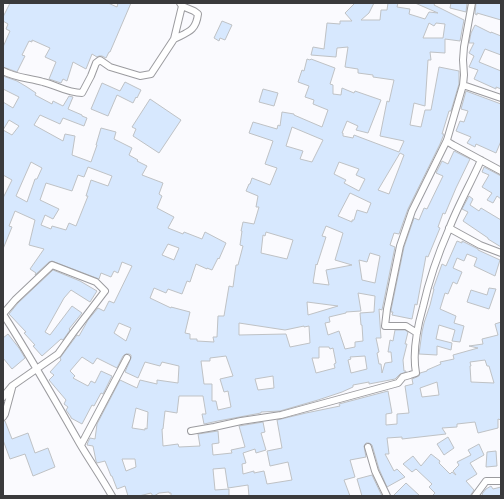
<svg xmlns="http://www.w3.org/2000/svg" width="504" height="499" font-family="Roboto,sans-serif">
<rect width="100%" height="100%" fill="#fafafe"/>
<!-- building -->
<path fill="#d7e8fe" stroke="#bfc2c5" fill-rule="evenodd" d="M 10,3 L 108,3 L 117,7 L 118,3 L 131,3 L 110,52 L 109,52 L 106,58 L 102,56 L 99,56 L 97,57 L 92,54 L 86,69 L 73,62 L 67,81 L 63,79 L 61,83 L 49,79 L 56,62 L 45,57 L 50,48 L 32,40 L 32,42 L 29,41 L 22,55 L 25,56 L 17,72 L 3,67 L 3,47 L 10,31 L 6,29 L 8,24 L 3,21 L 3,17 Z
M 355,3 L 374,3 L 369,13 L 361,20 L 380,20 L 381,10 L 387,10 L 388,3 L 398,3 L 397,7 L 410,9 L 409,14 L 425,19 L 429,12 L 438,13 L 415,3 L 435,3 L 434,5 L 464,20 L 460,41 L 445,39 L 445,53 L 430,52 L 431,60 L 428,60 L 425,106 L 414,103 L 410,125 L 421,127 L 425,110 L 431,110 L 439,67 L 459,71 L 459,84 L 451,111 L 449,111 L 442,134 L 444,134 L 440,144 L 408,209 L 399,234 L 394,233 L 390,245 L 395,247 L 382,310 L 379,309 L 381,338 L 376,338 L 379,352 L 377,353 L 379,364 L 381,364 L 382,373 L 385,363 L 392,362 L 391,352 L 388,352 L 390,340 L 393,341 L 395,330 L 405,330 L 408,332 L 405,344 L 407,344 L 403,360 L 404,371 L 406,371 L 406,372 L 400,374 L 395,379 L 369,384 L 369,382 L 353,385 L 353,387 L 342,392 L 318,400 L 280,411 L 261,412 L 261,413 L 218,421 L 204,424 L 202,414 L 206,414 L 203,396 L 179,396 L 177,413 L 165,411 L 163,429 L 162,429 L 163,446 L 178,444 L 179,447 L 200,446 L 198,434 L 218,431 L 219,443 L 212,444 L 213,455 L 232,453 L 231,450 L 245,447 L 239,426 L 263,422 L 265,432 L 261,433 L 266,450 L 256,453 L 255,449 L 243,453 L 246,463 L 242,464 L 243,474 L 254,471 L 254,473 L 264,471 L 267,484 L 292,480 L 288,462 L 270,466 L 267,451 L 282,448 L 277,420 L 306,413 L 340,406 L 339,404 L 388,391 L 392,413 L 386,414 L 386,425 L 397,424 L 397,414 L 409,413 L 405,386 L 413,384 L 412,379 L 419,376 L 420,373 L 427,371 L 427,370 L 441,364 L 440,362 L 454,359 L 453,355 L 478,348 L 469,346 L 483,344 L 482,339 L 498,335 L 495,324 L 501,322 L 501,420 L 498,419 L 498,428 L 478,433 L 475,422 L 457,424 L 457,427 L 442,428 L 446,434 L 402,439 L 402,437 L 387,438 L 389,454 L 385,454 L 394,471 L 397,469 L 405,477 L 387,487 L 379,469 L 372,445 L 369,443 L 366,443 L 364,446 L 366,457 L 350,460 L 355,477 L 344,480 L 350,496 L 249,496 L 248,485 L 228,488 L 225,468 L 213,469 L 215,490 L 229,489 L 229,496 L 171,496 L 171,493 L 169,493 L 169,492 L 159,493 L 154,496 L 153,496 L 151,493 L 139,496 L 128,496 L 125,486 L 117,489 L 112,476 L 111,476 L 105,461 L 97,463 L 96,461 L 93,446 L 87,445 L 88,442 L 90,438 L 95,439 L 97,424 L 120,380 L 137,388 L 140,380 L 157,384 L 157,380 L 178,383 L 179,366 L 162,362 L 160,366 L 145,362 L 138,378 L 125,372 L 131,358 L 131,355 L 129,354 L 126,354 L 123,356 L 117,368 L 97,358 L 93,364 L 82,357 L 70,371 L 75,376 L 73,378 L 88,386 L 91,381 L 95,383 L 101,371 L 112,376 L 103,394 L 101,393 L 94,406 L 92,405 L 82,424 L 71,418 L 71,417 L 66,410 L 68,407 L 64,404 L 66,400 L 49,380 L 54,375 L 50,372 L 61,360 L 60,358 L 77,335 L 79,336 L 88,320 L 98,308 L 104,311 L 109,301 L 114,303 L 132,266 L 122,262 L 118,273 L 114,271 L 111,277 L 101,273 L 99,279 L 52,261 L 49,262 L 35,275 L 36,273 L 30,269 L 44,249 L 29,245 L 35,220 L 15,211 L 9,226 L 12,227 L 3,249 L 3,198 L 12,180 L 3,175 L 3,102 L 13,108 L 19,97 L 3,89 L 3,76 L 17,81 L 27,87 L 36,93 L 35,95 L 52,104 L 53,101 L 63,106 L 69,96 L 73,97 L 68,109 L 82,115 L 82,116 L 87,118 L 84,126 L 63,118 L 60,124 L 40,115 L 34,125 L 63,141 L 65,134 L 75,136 L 72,155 L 91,162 L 97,145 L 96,145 L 101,128 L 116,132 L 114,139 L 132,148 L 129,155 L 138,160 L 137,161 L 147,166 L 142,175 L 163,183 L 159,194 L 162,196 L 157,208 L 174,217 L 168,228 L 183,234 L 184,232 L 202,239 L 205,232 L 226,243 L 219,259 L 218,258 L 212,270 L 207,268 L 207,269 L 196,264 L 190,282 L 187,281 L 182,294 L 168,289 L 166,293 L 154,288 L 150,298 L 171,308 L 171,307 L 190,312 L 185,333 L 190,334 L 190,339 L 197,339 L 197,341 L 214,342 L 213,337 L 217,337 L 218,316 L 224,316 L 229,286 L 233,287 L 236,265 L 238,265 L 243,246 L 240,245 L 242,231 L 241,231 L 243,222 L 254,224 L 259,207 L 256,207 L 258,196 L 246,191 L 249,184 L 250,184 L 252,178 L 270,185 L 277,168 L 265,164 L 273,141 L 249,133 L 253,122 L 277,129 L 278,125 L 280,126 L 282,112 L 294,114 L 294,115 L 322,127 L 328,110 L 313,104 L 314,100 L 305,97 L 309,86 L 298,82 L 302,70 L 304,71 L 307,59 L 310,60 L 311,59 L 335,68 L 330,84 L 333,85 L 333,94 L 341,95 L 342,88 L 354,93 L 355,91 L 381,100 L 368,133 L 356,130 L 358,126 L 347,121 L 342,133 L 343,133 L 343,136 L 353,138 L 354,135 L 399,152 L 404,141 L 380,136 L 387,101 L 389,102 L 394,80 L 373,77 L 373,75 L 358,73 L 358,69 L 345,67 L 348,47 L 337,48 L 336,57 L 311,55 L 313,47 L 324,49 L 327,23 L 340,24 L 340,21 L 352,21 L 345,13 ZM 429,23 L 434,26 L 436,23 L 445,24 L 443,38 L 423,38 ZM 9,120 L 19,126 L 12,135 L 3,130 ZM 292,127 L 323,140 L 312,162 L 300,159 L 303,151 L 286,146 ZM 400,153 L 404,155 L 389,194 L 378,190 ZM 31,162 L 42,168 L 37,179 L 35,179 L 27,202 L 16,196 ZM 339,162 L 359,169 L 356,175 L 365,179 L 359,191 L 344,183 L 346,180 L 334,174 ZM 88,167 L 112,176 L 108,186 L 91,180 L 86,196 L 88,196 L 76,226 L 69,223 L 66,230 L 52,226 L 51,229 L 41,225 L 45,215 L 53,219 L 59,209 L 40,200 L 46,183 L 72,191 L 78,175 L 84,177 ZM 350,193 L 371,203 L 367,213 L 357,210 L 354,220 L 352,220 L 352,222 L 338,216 ZM 326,226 L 343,233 L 335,260 L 352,265 L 326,270 L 329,285 L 313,283 L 316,264 L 317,265 L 326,237 L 322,236 ZM 266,232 L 293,240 L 287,259 L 261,253 L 263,235 L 265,236 ZM 168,244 L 179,248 L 174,260 L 162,255 ZM 370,253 L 380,256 L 375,283 L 362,280 L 359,260 L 367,262 ZM 358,293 L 375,296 L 374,312 L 360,313 L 361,325 L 362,325 L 363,341 L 355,342 L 355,347 L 345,349 L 339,331 L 328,335 L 325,323 L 330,322 L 329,317 L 346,313 L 346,312 L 361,311 ZM 307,302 L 338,306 L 308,315 ZM 119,323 L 131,328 L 126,341 L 114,333 ZM 239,323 L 285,330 L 304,326 L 304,327 L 309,326 L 310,343 L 290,347 L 286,334 L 239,335 ZM 319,347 L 329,347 L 330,349 L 333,348 L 336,363 L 334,364 L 335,368 L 316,373 L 312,358 L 319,358 ZM 226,356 L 233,376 L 220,379 L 224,392 L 228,391 L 231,407 L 218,410 L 216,401 L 212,401 L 212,384 L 204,384 L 201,361 L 210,361 L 210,358 ZM 365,356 L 367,369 L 351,373 L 348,360 L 351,359 L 350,357 ZM 485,360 L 487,366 L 489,366 L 494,383 L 471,382 L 470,366 L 471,366 L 470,362 ZM 273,376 L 274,388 L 258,390 L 255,379 ZM 437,382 L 439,395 L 422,397 L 420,388 ZM 136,408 L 148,412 L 147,429 L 145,428 L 145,430 L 132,428 ZM 122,459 L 135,459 L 136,467 L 126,471 Z
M 451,3 L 467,3 L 466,12 L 450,8 Z
M 476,3 L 501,3 L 501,20 L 477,13 L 477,15 L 475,14 Z
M 222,21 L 232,25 L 225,40 L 220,38 L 219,41 L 214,38 Z
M 475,25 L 491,33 L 491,32 L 501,36 L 501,55 L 485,49 L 479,62 L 501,71 L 501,89 L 496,87 L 496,89 L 474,79 L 478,70 L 469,67 L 474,56 L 469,53 L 474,43 L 469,43 L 471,33 Z
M 125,82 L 141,90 L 137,98 L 136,97 L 133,103 L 117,95 L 108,116 L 91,109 L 102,83 L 120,91 Z
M 263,89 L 278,93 L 274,106 L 259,102 Z
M 466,91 L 501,104 L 501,141 L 496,153 L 476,144 L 475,147 L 467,143 L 471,137 L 456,131 L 460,121 L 464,122 L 468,111 L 461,109 Z
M 150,99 L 181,120 L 159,153 L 133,136 L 136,129 L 132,127 Z
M 454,151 L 470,159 L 456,188 L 445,214 L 443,213 L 438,227 L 440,228 L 428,257 L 426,256 L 417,305 L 415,304 L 412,319 L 392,315 L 393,312 L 391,312 L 391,310 L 404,247 L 414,218 L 419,220 L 424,208 L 427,209 L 443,176 L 436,173 L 442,161 L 448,164 Z
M 484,167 L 501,176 L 501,199 L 497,196 L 493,203 L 487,200 L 492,193 L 482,187 L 489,175 L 482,172 Z
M 469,196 L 473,199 L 470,205 L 479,211 L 481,208 L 501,220 L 501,247 L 488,239 L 488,238 L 463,221 L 468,212 L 462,209 Z
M 457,241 L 462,243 L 462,241 L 478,249 L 478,250 L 500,260 L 495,276 L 474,266 L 477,258 L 467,254 L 464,261 L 457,258 L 453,268 L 462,272 L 457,284 L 453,282 L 448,294 L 445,293 L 440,309 L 456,316 L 454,323 L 464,326 L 460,342 L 452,341 L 455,330 L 439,325 L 436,339 L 452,343 L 451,350 L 437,346 L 437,355 L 419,354 L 422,332 L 424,323 L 430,305 L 434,289 L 433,289 L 442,264 L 446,266 Z
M 53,270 L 80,281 L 97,291 L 90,302 L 71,290 L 64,298 L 45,332 L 50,335 L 72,306 L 82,313 L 69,329 L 70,330 L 63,340 L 61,339 L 42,356 L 33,346 L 35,345 L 24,333 L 26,332 L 9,314 L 18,303 Z
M 489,288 L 496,289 L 489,309 L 467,302 L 471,290 L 487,295 Z
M 8,334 L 19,348 L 25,358 L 12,369 L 3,358 L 3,338 Z
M 3,421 L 5,421 L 12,439 L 28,433 L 35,453 L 48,448 L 55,467 L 33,476 L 25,454 L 10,459 L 3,440 Z
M 448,437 L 454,448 L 444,455 L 437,444 Z
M 479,444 L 484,455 L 470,463 L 477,474 L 466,481 L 474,490 L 470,496 L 432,496 L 435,493 L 429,487 L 432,484 L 416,469 L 412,472 L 403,464 L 413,456 L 421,466 L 431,454 L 440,461 L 439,463 L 450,474 L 452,472 L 456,475 L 453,471 L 459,465 L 457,462 L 471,455 L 468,450 Z
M 496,451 L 497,466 L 486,467 L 487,452 Z
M 372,475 L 382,496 L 362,496 L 357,479 Z
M 406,483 L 420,496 L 393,496 Z
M 491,486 L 493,489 L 501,487 L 501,496 L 483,496 L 482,494 L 486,489 Z"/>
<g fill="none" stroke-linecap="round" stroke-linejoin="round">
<defs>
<path id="street" d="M 174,39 C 188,32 196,31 198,14 L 194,11 L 182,6
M 3,71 C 16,78 29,78 43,82 C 56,85 67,93 82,93 L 91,76 L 96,63 L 100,60 L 110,67 L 140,76 L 151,74 L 174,39 L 182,6 L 180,3
M 463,85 L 501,98
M 447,140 L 448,142 L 453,145 L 501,171
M 449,228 L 480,245 L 501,253
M 3,314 C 30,356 55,400 80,444 C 90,461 102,478 112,496
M 417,333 L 406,326 L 385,326 L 387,309 L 400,246 L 412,211 L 447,140 L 463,85 L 464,75 L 463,60 L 464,47 L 472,3
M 3,397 L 12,386 L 58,354 L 73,333 L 105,291 L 96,282 L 52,265 L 15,300 L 3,314
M 3,417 L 5,414 L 12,388
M 191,431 L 214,427 L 241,421 L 281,415 L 398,383 L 403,377 L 410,375 L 416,373 C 412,351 417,328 423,307 C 429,280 438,254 449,229 C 458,205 471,183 481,160
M 81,445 L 127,358
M 368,447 L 375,471 L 387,496
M 475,496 L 486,481 L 501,481"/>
</defs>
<!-- street casing -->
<use href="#street" stroke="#9b9b9f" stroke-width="8"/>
<!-- street -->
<use href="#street" stroke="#fff" stroke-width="6"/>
</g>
<!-- border -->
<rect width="504" height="499" fill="none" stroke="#3a3a3c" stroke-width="8"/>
</svg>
